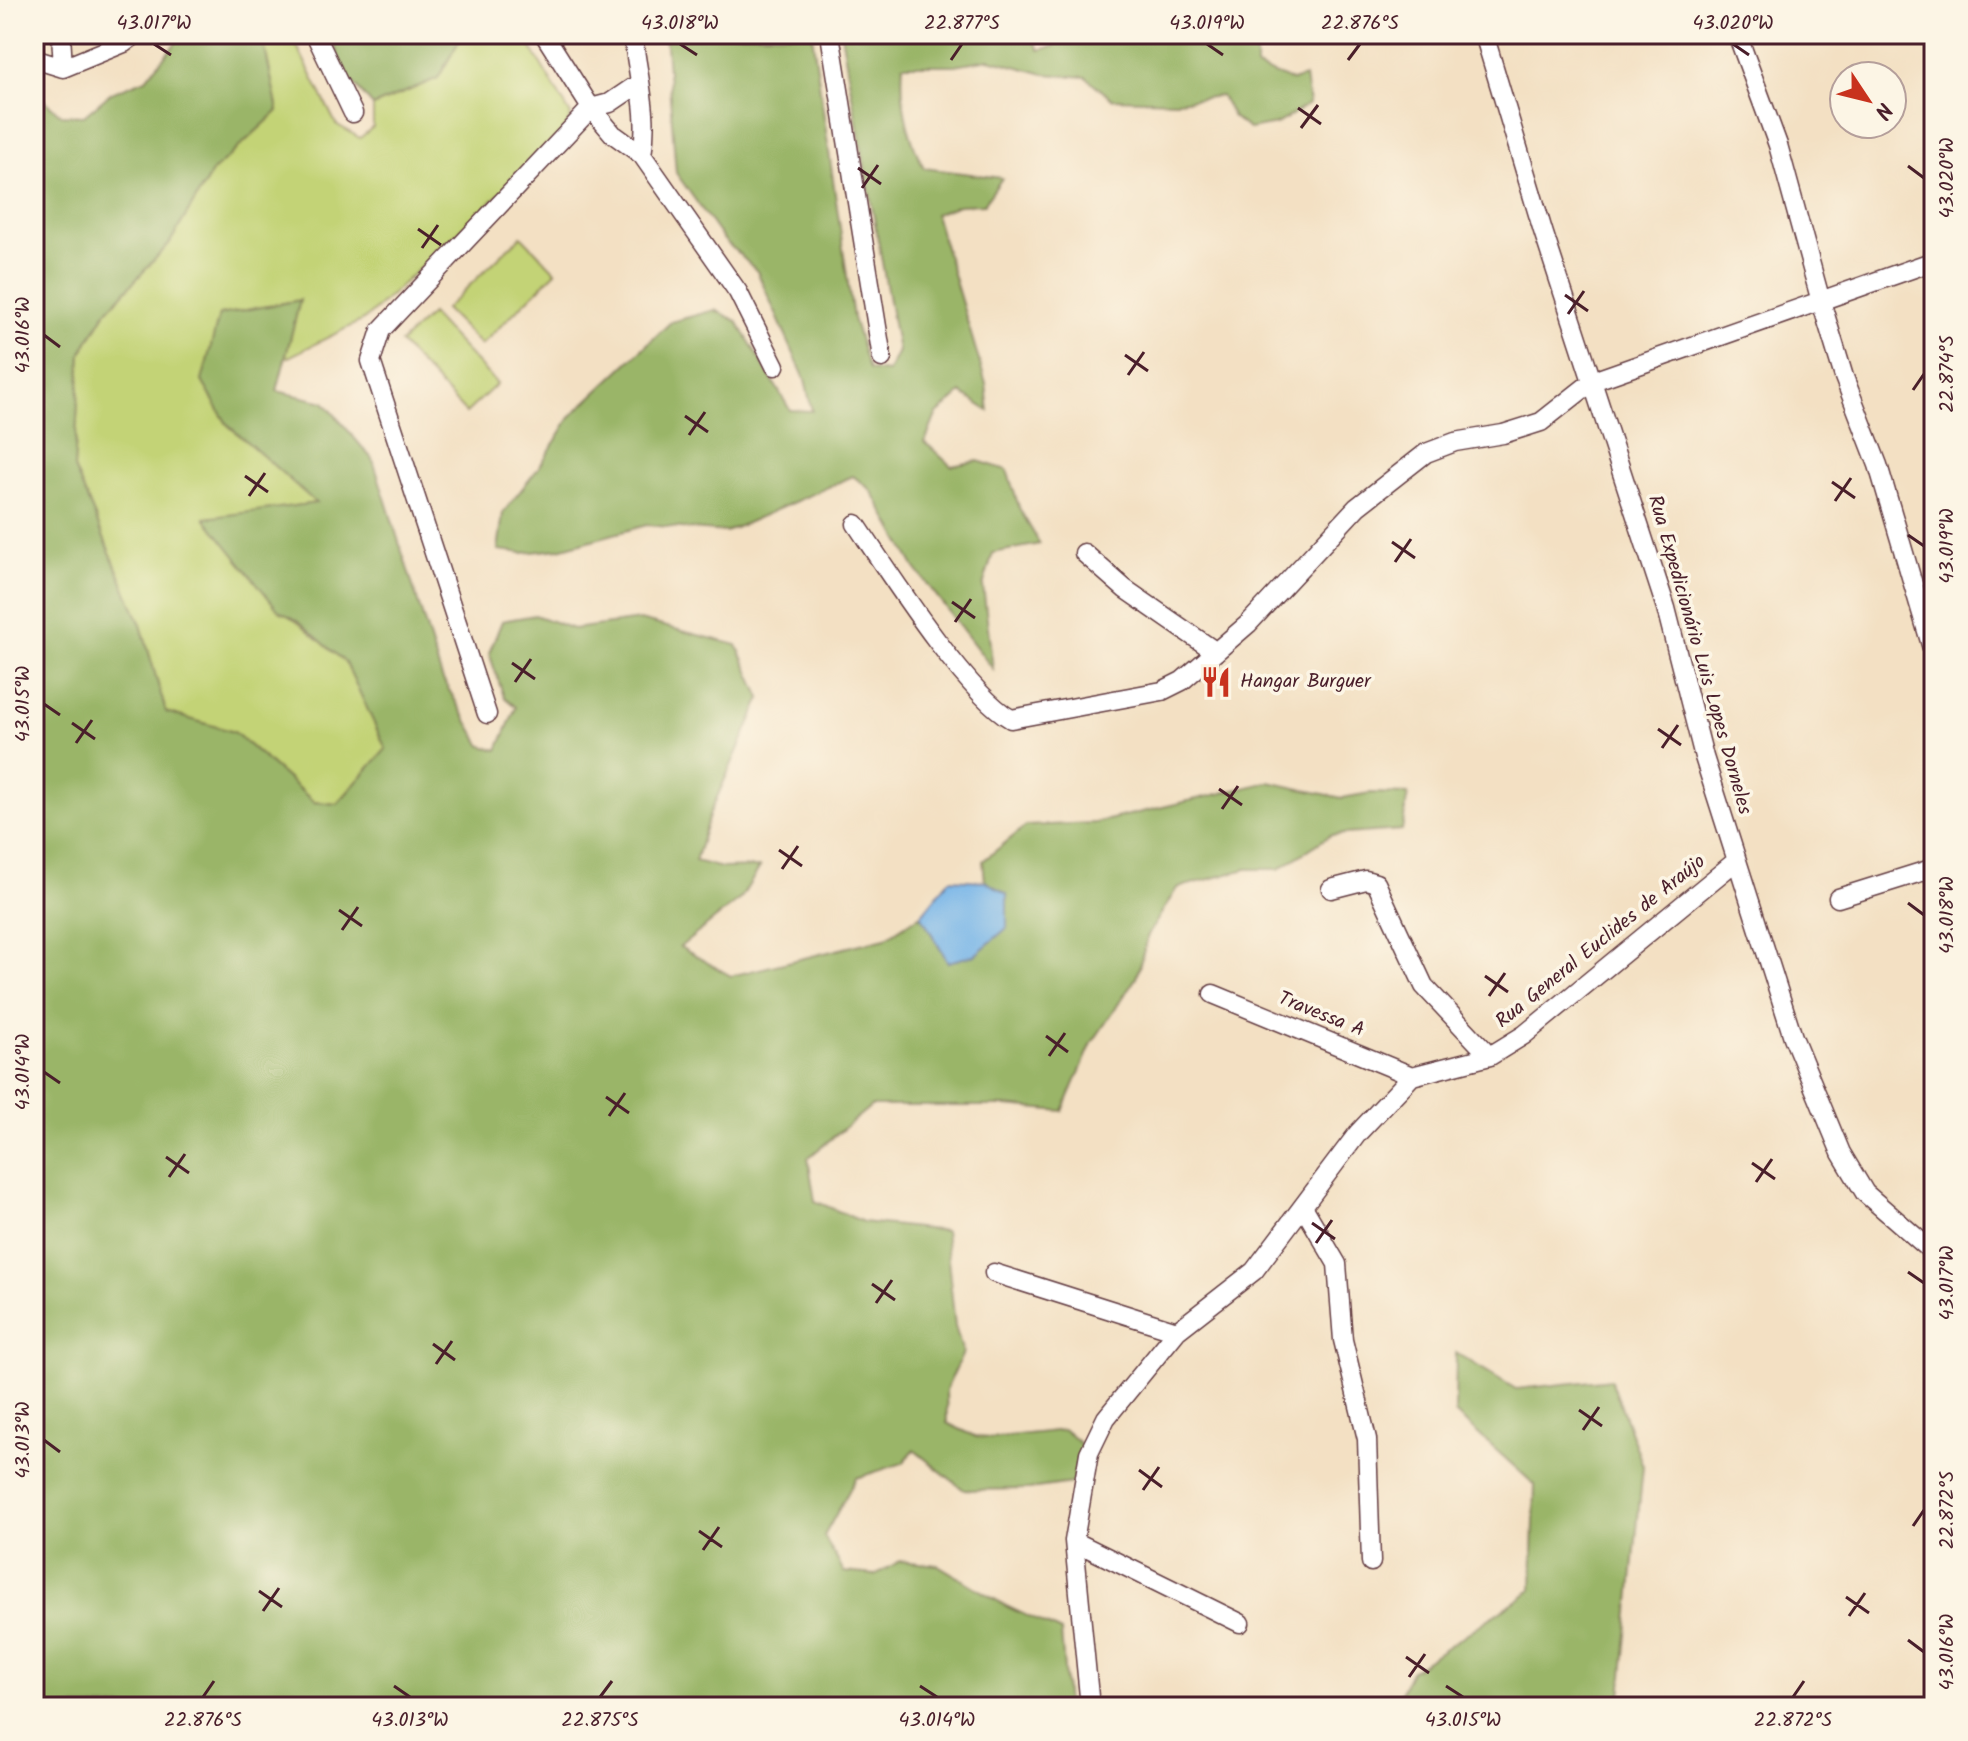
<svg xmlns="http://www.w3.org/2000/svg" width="1968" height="1741" font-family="Kalam,sans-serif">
<rect width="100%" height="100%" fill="#fcf5e5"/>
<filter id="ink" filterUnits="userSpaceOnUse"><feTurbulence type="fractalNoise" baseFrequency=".0125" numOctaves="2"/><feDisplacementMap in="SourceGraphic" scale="16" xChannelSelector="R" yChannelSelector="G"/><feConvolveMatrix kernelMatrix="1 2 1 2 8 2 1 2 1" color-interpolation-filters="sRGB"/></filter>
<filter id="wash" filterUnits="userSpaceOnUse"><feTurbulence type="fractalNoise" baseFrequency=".006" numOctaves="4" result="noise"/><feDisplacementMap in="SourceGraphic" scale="32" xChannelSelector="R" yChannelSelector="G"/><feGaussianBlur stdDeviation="1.8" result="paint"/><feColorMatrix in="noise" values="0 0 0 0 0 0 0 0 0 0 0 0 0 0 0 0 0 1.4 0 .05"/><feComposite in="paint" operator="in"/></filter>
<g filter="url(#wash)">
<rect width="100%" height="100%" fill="#f3e0c3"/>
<!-- green -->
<path fill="#c3d376" stroke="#867950" stroke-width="2" d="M 262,34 L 291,34 L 336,124 L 360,138 L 373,127 L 373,106 L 438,78 L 463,34 L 523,34 L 571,115 L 564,134 L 365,319 L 285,359 L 300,300 L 219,315 L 203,381 L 227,424 L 317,503 L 206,519 L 279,610 L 296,620 L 346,663 L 387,749 L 337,804 L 314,802 L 234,732 L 166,713 L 141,625 L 74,468 L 81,354 L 105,313 L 169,244 L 212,172 L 278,111 Z
M 521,236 L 556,272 L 481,345 L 445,309 Z
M 431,314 L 497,384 L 466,413 L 400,343 Z"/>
<!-- forest -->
<path fill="#9ab567" stroke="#726a49" stroke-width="2" d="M 183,34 L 262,34 L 278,111 L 212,172 L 169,244 L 105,313 L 81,353 L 74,468 L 141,625 L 166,712 L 234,732 L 314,802 L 337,804 L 386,749 L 346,663 L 297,620 L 279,611 L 205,518 L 316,503 L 227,424 L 202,381 L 219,315 L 300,300 L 277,391 L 324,402 L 373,460 L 442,678 L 482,746 L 498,750 L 516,707 L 504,697 L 489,653 L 502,621 L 535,615 L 573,629 L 640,620 L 737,645 L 761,698 L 710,813 L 695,861 L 722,868 L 760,867 L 741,898 L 680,947 L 731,976 L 885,938 L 921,915 L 948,962 L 1007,894 L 985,881 L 983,861 L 1026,826 L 1095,823 L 1269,782 L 1342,798 L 1370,793 L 1408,794 L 1402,830 L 1331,835 L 1279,869 L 1246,869 L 1177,888 L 1148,935 L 1136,978 L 1092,1043 L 1063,1111 L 1005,1106 L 871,1106 L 808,1158 L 815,1201 L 863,1222 L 945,1231 L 955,1326 L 963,1353 L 946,1390 L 947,1423 L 976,1437 L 990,1438 L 1064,1430 L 1082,1445 L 1072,1483 L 1029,1489 L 964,1490 L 914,1450 L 903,1463 L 856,1478 L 824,1536 L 844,1572 L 875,1575 L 900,1561 L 938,1565 L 1008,1607 L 1061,1632 L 1067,1707 L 34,1707 L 34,91 L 61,115 L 84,116 L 111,93 L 146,79 Z
M 330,34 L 463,34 L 438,78 L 373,106 L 346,75 Z
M 665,34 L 812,34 L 853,318 L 869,370 L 888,372 L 898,351 L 841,34 L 1031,34 L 1039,50 L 1055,46 L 1059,34 L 1324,34 L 1256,52 L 1256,67 L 1292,81 L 1305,77 L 1309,104 L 1277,124 L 1249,129 L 1233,117 L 1221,96 L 1177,101 L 1112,99 L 1086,77 L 1044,74 L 989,59 L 955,65 L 903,65 C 900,102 907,135 924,168 L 1002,178 L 984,204 L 959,205 L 935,214 L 986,384 L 989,411 L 961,393 L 936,415 L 925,442 L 951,466 L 978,461 L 1007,470 L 1020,510 L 1040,544 L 993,553 L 983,586 L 993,669 L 915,568 L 871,490 L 853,476 L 726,532 L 647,525 L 559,549 L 523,553 L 498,550 L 503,513 L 540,466 L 571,416 L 671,322 L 715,310 L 737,321 L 790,410 L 812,411 L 805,379 L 757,271 L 723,239 L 676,173 Z
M 1456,1353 L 1516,1389 L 1611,1379 L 1643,1466 L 1620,1707 L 1394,1707 L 1411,1671 L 1532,1590 L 1535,1485 L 1455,1413 Z"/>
<!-- water -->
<path fill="#75b4e8" stroke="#606a8a" stroke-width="2" d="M 950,879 L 985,881 L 1007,894 L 1007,928 L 975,955 L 948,962 L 921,915 Z"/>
</g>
<g filter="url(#ink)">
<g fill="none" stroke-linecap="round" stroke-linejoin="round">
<defs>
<path id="minor" d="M 61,34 L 63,68
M 315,34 L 353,113
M 544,34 L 591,108 L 613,134 L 642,155 L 738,292 L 775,366
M 633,34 C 637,75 650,114 642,155
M 830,34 L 882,358
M 1484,34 L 1543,231 L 1666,608 L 1704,757 L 1793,1037 L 1841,1153 L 1865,1193 L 1934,1253
M 1737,34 L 1778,145 L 1820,298 L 1844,377 L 1878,465 L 1934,655
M 34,59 L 63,68 L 124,43 L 136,34
M 856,524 C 887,570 967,695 1011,719 L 1162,691 L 1182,681 L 1248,624 L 1357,507 L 1426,453 L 1455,442 L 1503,434 L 1541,422 L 1593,381 L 1934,261
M 1084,553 L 1125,589 L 1216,652
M 487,714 L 371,361 L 381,330 L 591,108 L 610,103 L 638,84
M 1331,889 L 1366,880 L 1376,883 L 1424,986 L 1490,1056
M 1838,898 L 1934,868
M 1213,994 L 1412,1076
M 1304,1208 L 1337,1264 L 1343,1340 L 1367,1439 L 1371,1562
M 994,1273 L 1177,1331
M 1074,1541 L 1240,1623
M 1090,1707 L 1074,1541 L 1089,1453 L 1106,1418 L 1177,1331 L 1254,1271 L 1358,1133 L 1412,1076 L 1490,1056 L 1524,1035 L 1736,861"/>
</defs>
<!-- minor casing -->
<use href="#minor" stroke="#633c42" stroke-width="21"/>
<!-- minor -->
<use href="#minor" stroke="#fff" stroke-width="18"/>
</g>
</g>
<!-- ticks -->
<path fill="none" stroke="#4a1f2b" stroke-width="3" d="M 154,44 L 171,55M 680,44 L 697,55M 1207,44 L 1223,55M 1733,44 L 1749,55M 951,60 L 962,44M 1348,60 L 1360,44M 1298,108 L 1321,124M 1301,128 L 1318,105M 1908,166 L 1924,178M 858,168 L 881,184M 862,188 L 878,165M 418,229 L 441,245M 422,248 L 438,225M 1565,295 L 1588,311M 1568,314 L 1584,291M 44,335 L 60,347M 1125,355 L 1148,371M 1128,375 L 1144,352M 1913,390 L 1924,374M 685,416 L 708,432M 689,435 L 705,412M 245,476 L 268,492M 1832,482 L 1855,498M 249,496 L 265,473M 1835,501 L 1851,478M 1908,535 L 1924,546M 1392,542 L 1415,558M 1395,562 L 1411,539M 952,602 L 975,618M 955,622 L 971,599M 512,663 L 535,679M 515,682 L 531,659M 44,704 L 60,715M 72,723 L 95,739M 1658,729 L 1681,745M 76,743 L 92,720M 1662,748 L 1678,725M 1219,789 L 1242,805M 1222,809 L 1238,786M 779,850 L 802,866M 782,869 L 798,846M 1908,903 L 1924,915M 339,910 L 362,926M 342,930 L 358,907M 1485,976 L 1508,992M 1489,996 L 1505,973M 1046,1036 L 1068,1052M 1049,1056 L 1065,1033M 44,1072 L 60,1083M 606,1097 L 629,1113M 609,1116 L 625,1093M 166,1157 L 189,1173M 1752,1163 L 1775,1179M 169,1177 L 185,1154M 1756,1182 L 1772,1159M 1312,1223 L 1335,1239M 1316,1243 L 1332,1220M 1908,1272 L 1924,1283M 872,1284 L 895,1300M 876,1303 L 892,1280M 433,1344 L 455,1360M 436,1364 L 452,1341M 1579,1410 L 1602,1426M 1583,1430 L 1599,1407M 44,1440 L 60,1452M 1139,1470 L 1162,1487M 1143,1490 L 1159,1467M 1913,1526 L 1924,1510M 699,1531 L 722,1547M 703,1550 L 719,1527M 259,1591 L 282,1607M 1846,1597 L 1869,1613M 263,1611 L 279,1588M 1849,1616 L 1865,1593M 1908,1640 L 1924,1652M 1406,1657 L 1429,1673M 1409,1677 L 1425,1654M 394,1686 L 410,1697M 920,1686 L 937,1697M 1446,1686 L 1463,1697M 203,1697 L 214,1681M 600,1697 L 612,1681M 1793,1697 L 1804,1681"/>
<!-- icons -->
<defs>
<symbol id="restaurant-bare" viewBox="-9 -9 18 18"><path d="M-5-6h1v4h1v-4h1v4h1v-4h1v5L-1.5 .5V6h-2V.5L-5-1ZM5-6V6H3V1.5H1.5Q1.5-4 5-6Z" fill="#c8321e" stroke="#fcf5e5" stroke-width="2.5" paint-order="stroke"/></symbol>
</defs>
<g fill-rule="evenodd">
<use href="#restaurant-bare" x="1194" y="660" width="44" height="44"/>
</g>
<g text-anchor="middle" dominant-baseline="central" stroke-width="7" stroke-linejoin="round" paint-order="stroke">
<!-- street labels -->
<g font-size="20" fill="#4a1f2b" stroke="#fcf5e5">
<text transform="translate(1699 655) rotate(74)">Rua Expedicionário Luis Lopes Dorneles</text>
<text transform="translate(1601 942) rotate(-39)">Rua General Euclides de Araújo</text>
<text transform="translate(1321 1015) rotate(22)">Travessa A</text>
</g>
<!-- poi labels -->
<g font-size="20" fill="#4a1f2b" stroke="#fcf5e5" text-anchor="start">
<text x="1240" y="682">Hangar Burguer</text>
</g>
</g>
<!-- margin -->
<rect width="1968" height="1741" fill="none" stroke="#fcf5e5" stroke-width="88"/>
<!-- north arrow -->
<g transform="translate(1868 100) rotate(125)"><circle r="38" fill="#fcf5e5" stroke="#b59f9b" stroke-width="2"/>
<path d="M0-6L14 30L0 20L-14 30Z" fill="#c8321e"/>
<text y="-12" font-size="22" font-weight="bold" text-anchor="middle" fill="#4a1f2b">N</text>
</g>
<rect x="44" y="44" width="1880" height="1653" fill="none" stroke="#4a1f2b" stroke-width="3"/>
<g font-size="20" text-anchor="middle" fill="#4a1f2b">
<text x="154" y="29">43.017°W</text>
<text x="680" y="29">43.018°W</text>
<text x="962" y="29">22.877°S</text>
<text x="1207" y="29">43.019°W</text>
<text x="1360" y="29">22.876°S</text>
<text x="1733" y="29">43.020°W</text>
<text transform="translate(1946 178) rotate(-90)" y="7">43.020°W</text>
<text transform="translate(22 335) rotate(-90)" y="7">43.016°W</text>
<text transform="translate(1946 374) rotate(-90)" y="7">22.874°S</text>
<text transform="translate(1946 546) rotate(-90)" y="7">43.019°W</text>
<text transform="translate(22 704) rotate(-90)" y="7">43.015°W</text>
<text transform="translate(1946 915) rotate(-90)" y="7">43.018°W</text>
<text transform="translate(22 1072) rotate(-90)" y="7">43.014°W</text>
<text transform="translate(1946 1283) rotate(-90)" y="7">43.017°W</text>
<text transform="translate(22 1440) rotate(-90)" y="7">43.013°W</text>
<text transform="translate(1946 1510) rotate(-90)" y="7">22.872°S</text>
<text transform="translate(1946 1652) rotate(-90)" y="7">43.016°W</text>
<text x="203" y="1726">22.876°S</text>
<text x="410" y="1726">43.013°W</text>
<text x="600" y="1726">22.875°S</text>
<text x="937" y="1726">43.014°W</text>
<text x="1463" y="1726">43.015°W</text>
<text x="1793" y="1726">22.872°S</text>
</g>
</svg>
